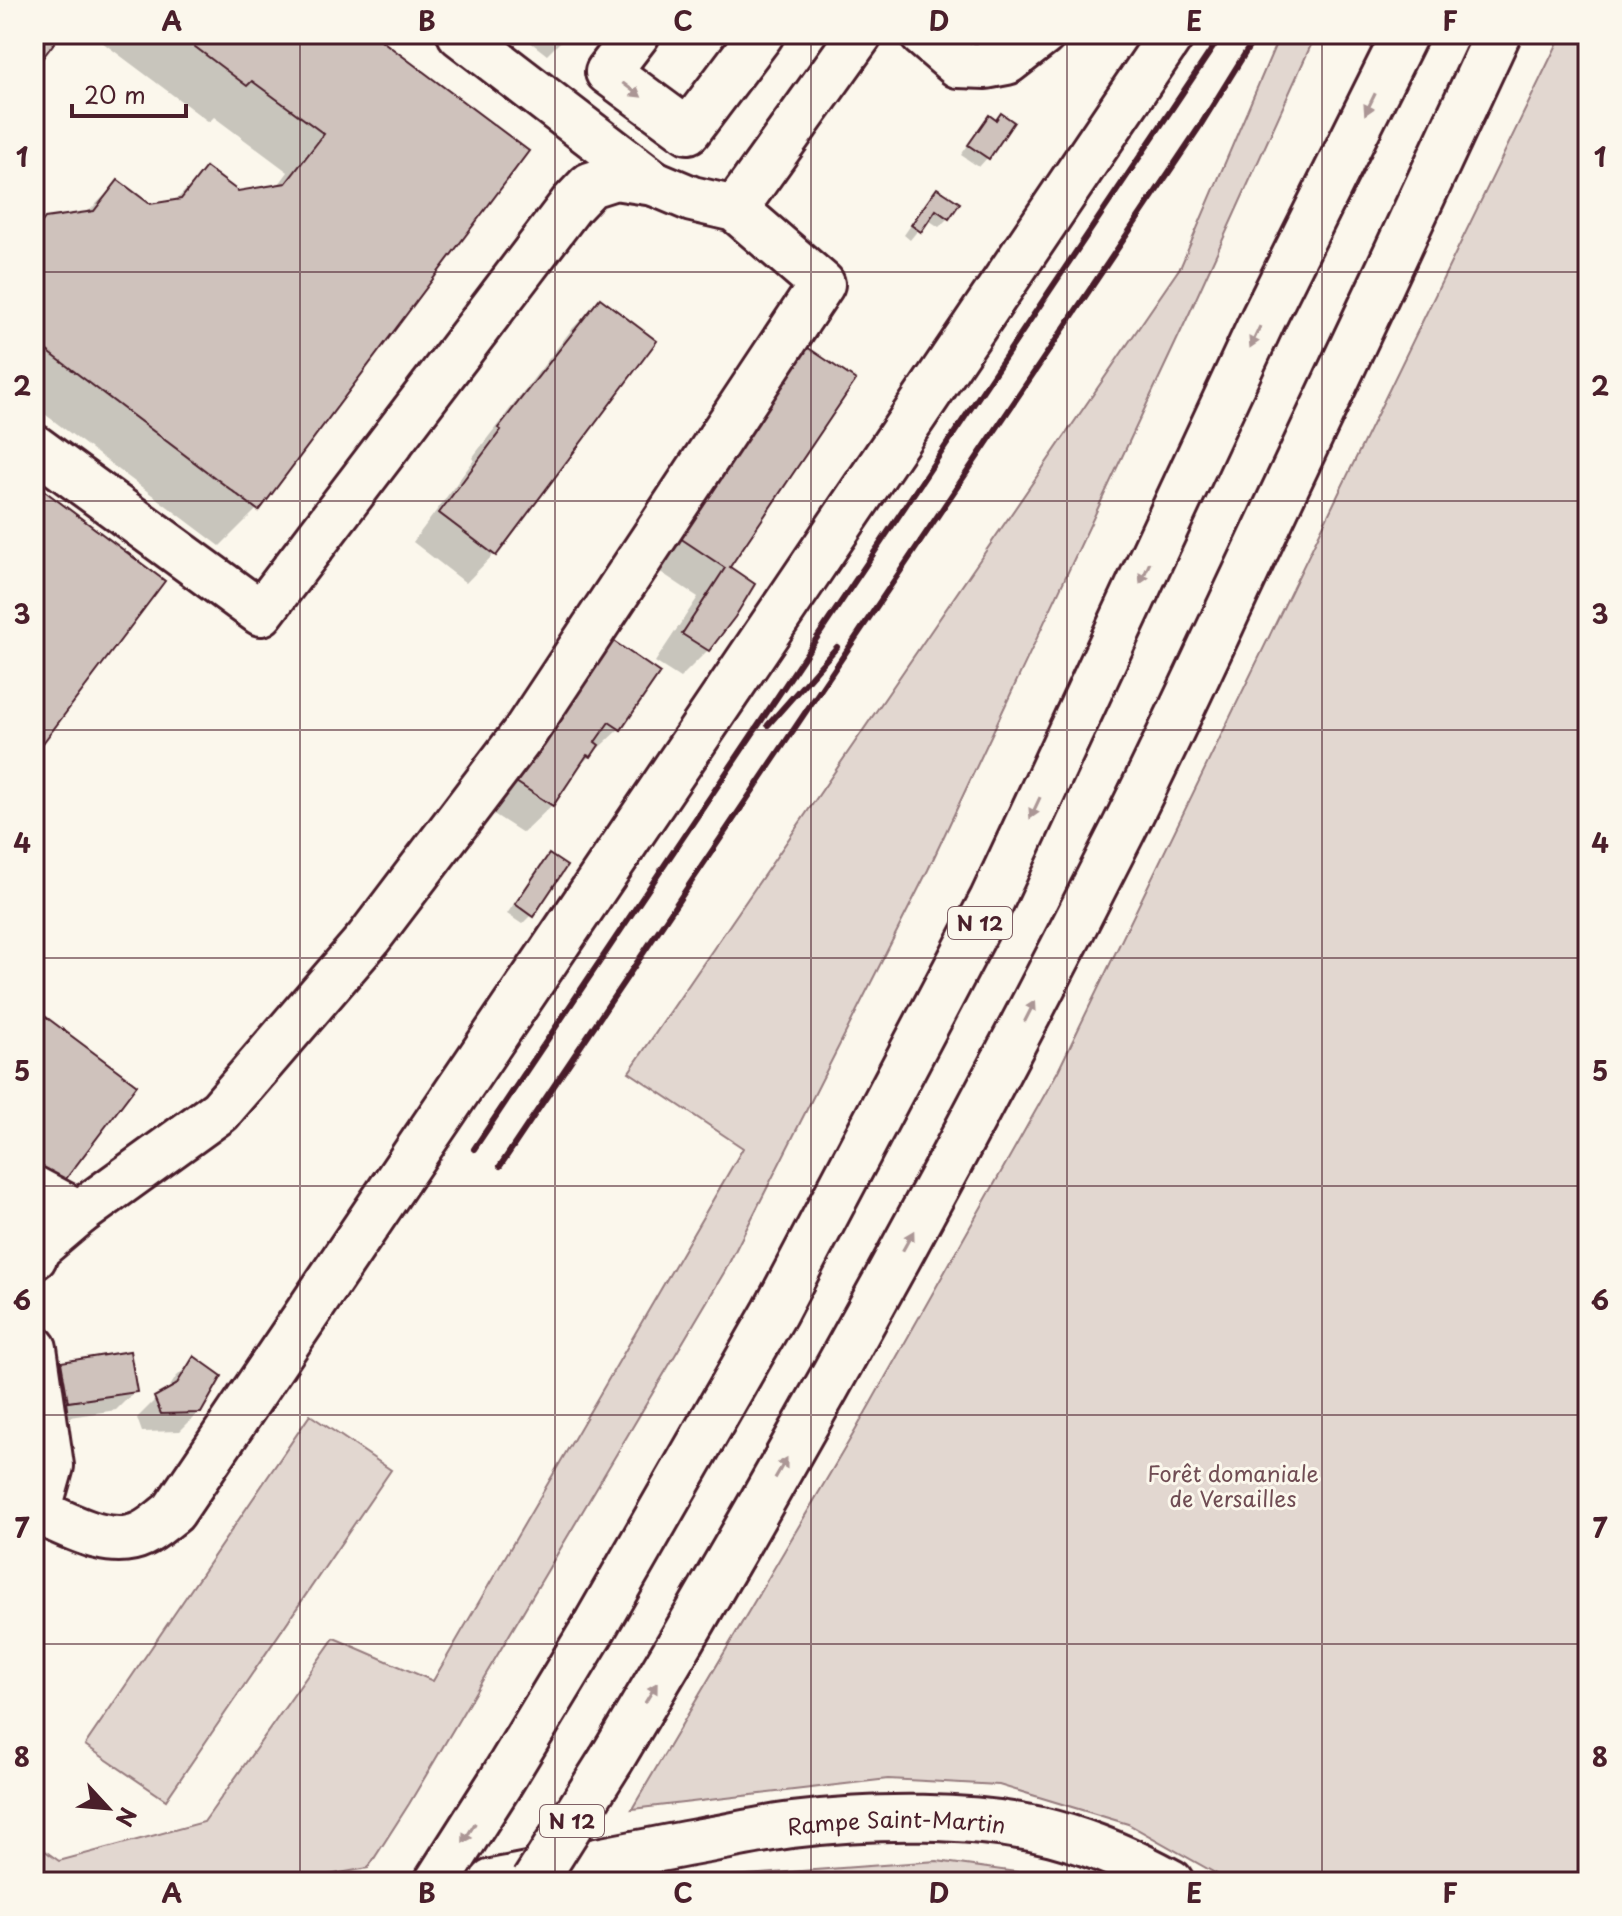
<svg xmlns="http://www.w3.org/2000/svg" width="1622" height="1916" font-family="'Playpen Sans',sans-serif">
<rect width="100%" height="100%" fill="#fbf7ec"/>
<filter id="ink" filterUnits="userSpaceOnUse"><feTurbulence type="fractalNoise" baseFrequency=".0125" numOctaves="2"/><feDisplacementMap in="SourceGraphic" scale="16" xChannelSelector="R" yChannelSelector="G"/><feConvolveMatrix kernelMatrix="1 2 1 2 8 2 1 2 1" color-interpolation-filters="sRGB"/></filter>
<g filter="url(#ink)">
<!-- green -->
<path fill="#e2d7d0" stroke="#967b7e" stroke-width="2" d="M 1280,34 L 1316,34 L 1190,312 L 928,870 L 725,1271 L 409,1804 L 368,1868 L 288,1882 L 34,1882 L 34,1843 L 59,1861 L 204,1822 L 334,1638 L 433,1681 L 743,1148 L 629,1072 L 1181,266 Z
M 1562,34 L 1588,34 L 1588,1882 L 1231,1882 L 1128,1824 L 999,1785 L 888,1779 L 632,1809 L 855,1431 L 1058,1071 Z
M 310,1415 L 391,1470 L 166,1800 L 85,1745 Z
M 937,1861 L 1073,1880 L 1077,1882 L 714,1882 L 719,1877 Z"/>
<!-- shadow -->
<path fill="#0003" d="M 102,34 L 369,34 L 257,509 L 220,546 L 34,406 L 34,232 L 46,220 L 86,214 L 118,182 L 149,206 L 174,202 L 207,169 L 237,193 L 277,187 L 288,172 L 214,117 L 209,122 L 98,39 Z
M 520,34 L 568,34 L 547,55 Z
M 989,118 L 987,158 L 979,167 L 961,155 L 981,127 Z
M 938,190 L 948,218 L 939,227 L 927,219 L 910,240 L 904,235 L 929,199 Z
M 600,301 L 494,554 L 466,583 L 413,542 L 474,460 L 472,458 L 572,329 Z
M 776,376 L 708,650 L 680,678 L 655,662 L 698,597 L 650,565 Z
M 581,669 L 620,728 L 574,771 L 552,805 L 523,833 L 489,811 Z
M 549,856 L 531,915 L 522,924 L 507,914 L 540,865 Z
M 195,1359 L 199,1412 L 180,1431 L 142,1432 L 137,1418 L 156,1399 L 166,1393 L 176,1377 Z
M 62,1364 L 135,1391 L 116,1410 L 50,1420 L 43,1383 Z"/>
<!-- building -->
<path fill="#cfc2bc" stroke="#4a1f2b" stroke-width="2" d="M 34,34 L 61,34 L 34,69 Z
M 178,34 L 373,34 L 529,151 L 259,511 L 34,341 L 34,233 L 45,218 L 94,211 L 118,180 L 150,204 L 181,199 L 206,167 L 238,191 L 286,183 L 324,134 L 252,81 L 247,86 Z
M 1001,113 L 1014,122 L 989,159 L 968,145 L 989,115 L 996,120 Z
M 937,188 L 960,203 L 949,219 L 936,210 L 921,232 L 911,225 Z
M 600,298 L 657,341 L 496,556 L 439,513 L 501,430 L 498,428 Z
M 804,345 L 856,380 L 730,567 L 755,584 L 735,617 L 709,651 L 682,634 L 725,568 L 677,536 Z
M 34,483 L 165,581 L 34,755 Z
M 609,638 L 660,673 L 621,730 L 609,722 L 595,742 L 599,745 L 591,757 L 587,755 L 553,806 L 516,782 Z
M 549,854 L 567,866 L 533,917 L 515,904 Z
M 34,1008 L 137,1085 L 56,1192 L 34,1175 Z
M 130,1351 L 137,1392 L 68,1402 L 61,1362 Z
M 194,1356 L 222,1376 L 201,1413 L 161,1414 L 154,1397 L 176,1385 Z"/>
<g fill="none" stroke-linecap="round" stroke-linejoin="round">
<defs>
<g id="minor">
<path d="M 460,34 L 654,183"/>
<path d="M 637,34 L 608,72 L 688,131 L 761,34"/>
<path d="M 922,34 L 958,65 L 986,66 L 1007,62 L 1043,34"/>
<path d="M 735,209 L 860,34"/>
<path d="M 34,447 L 261,613 L 571,205 L 590,185 L 615,177 L 654,183 L 692,199 L 735,209 L 822,284 L 525,732 L 368,939 L 220,1111 L 79,1213 L 38,1248 L 34,1257"/>
<path d="M 34,1189 L 79,1213"/>
<path d="M 34,1348 L 51,1466 L 38,1512 L 34,1517"/>
<path d="M 38,1512 C 68,1524 109,1550 142,1534 C 153,1529 163,1519 173,1512 L 1172,34"/>
<path id="s1" d="M 492,1882 C 562,1868 631,1854 702,1841 C 731,1836 761,1829 792,1825 C 873,1815 973,1813 1053,1833 C 1094,1844 1133,1861 1171,1882"/>
</g>
<path id="highway" d="M 611,1760 C 793,1456 964,1145 1124,828 C 1163,750 1200,670 1237,591 C 1325,406 1412,220 1498,34
M 437,1882 L 500,1783 L 592,1631 L 775,1312 L 992,900 L 1263,319 L 1405,34"/>
</defs>
<!-- minor casing -->
<use href="#minor" stroke="#4a1f2b" stroke-width="50"/>
<!-- highway casing -->
<use href="#highway" stroke="#4a1f2b" stroke-width="50"/>
<!-- minor -->
<use href="#minor" stroke="#fbf7ec" stroke-width="44"/>
<!-- highway -->
<use href="#highway" stroke="#fbf7ec" stroke-width="44"/>
<!-- rail -->
<path stroke="#4a1f2b" stroke-width="6" d="M 768,725 L 837,647
M 474,1149 L 1222,34
M 500,1166 L 1200,126 L 1257,34"/>
<defs>
<path id="highway-bridge" d="M 534,1882 L 611,1760"/>
</defs>
<!-- highway-bridge casing -->
<use href="#highway-bridge" stroke="#4a1f2b" stroke-width="50" stroke-linecap="butt"/>
<!-- highway-bridge -->
<use href="#highway-bridge" stroke="#fbf7ec" stroke-width="44"/>
</g>
<!-- one-way arrows -->
<defs><path id="oneway-solid" d="M-6-.8H1V-3.2L6.5 0L1 3.2V.8H-6Z" transform="scale(2)"/></defs>
<g fill="#ab9695">
<use href="#oneway-solid" transform="translate(632 90) rotate(37)"/>
<use href="#oneway-solid" transform="translate(1370 104) rotate(116)"/>
<use href="#oneway-solid" transform="translate(1255 337) rotate(115)"/>
<use href="#oneway-solid" transform="translate(1145 573) rotate(115)"/>
<use href="#oneway-solid" transform="translate(1035 808) rotate(115)"/>
<use href="#oneway-solid" transform="translate(1030 1011) rotate(-63)"/>
<use href="#oneway-solid" transform="translate(908 1241) rotate(-61)"/>
<use href="#oneway-solid" transform="translate(781 1468) rotate(-60)"/>
<use href="#oneway-solid" transform="translate(651 1693) rotate(-59)"/>
<use href="#oneway-solid" transform="translate(469 1833) rotate(122)"/>
</g>
</g>
<!-- grid -->
<path fill="none" stroke="#4a1f2b" stroke-width="2" stroke-opacity="0.55" d="M 300,34 L 300,1882M 555,34 L 555,1882M 811,34 L 811,1882M 1067,34 L 1067,1882M 1322,34 L 1322,1882M 34,272 L 1588,272M 34,501 L 1588,501M 34,730 L 1588,730M 34,958 L 1588,958M 34,1186 L 1588,1186M 34,1415 L 1588,1415M 34,1644 L 1588,1644"/>
<g text-anchor="middle" dominant-baseline="central" stroke-width="6" stroke-linejoin="round" paint-order="stroke">
<!-- shield labels -->
<g fill="#fbf7ec" stroke="#7f6065" stroke-width="2">
<rect x="948" y="907" width="64" height="32" rx="6"/>
<rect x="540" y="1805" width="64" height="32" rx="6"/>
</g>
<g font-size="20" font-weight="bold" fill="#4a1f2b">
<text x="980" y="923">N 12</text>
<text x="572" y="1821">N 12</text>
</g>
<!-- park labels -->
<g font-size="22" fill="#704d54" stroke="#fbf7ec">
<text x="1233" y="1472">Forêt domaniale<tspan x="1233" dy="25">de Versailles</tspan></text>
</g>
<!-- street labels -->
<g font-size="22" fill="#4a1f2b" stroke="#fbf7ec">
<text stroke="none"><textPath href="#s1" startOffset="410">Rampe Saint-Martin</textPath></text>
</g>
</g>
<!-- margin -->
<rect width="1622" height="1916" fill="none" stroke="#fbf7ec" stroke-width="88"/>
<!-- north arrow -->
<g transform="translate(108 1808) rotate(116)" stroke="#fbf7ec" stroke-width="6" paint-order="stroke">
<path d="M0-6L14 30L0 20L-14 30Z" fill="#4a1f2b"/>
<text y="-12" font-size="22" font-weight="bold" text-anchor="middle" fill="#4a1f2b">N</text>
</g>
<!-- scale -->
<path d="M72 104v12h114v-12" fill="none" stroke="#4a1f2b" stroke-width="4"/>
<text x="84" y="104" font-size="24" fill="#4a1f2b" stroke="#fbf7ec" stroke-width="6" paint-order="stroke">20 m</text>
<rect x="44" y="44" width="1534" height="1828" fill="none" stroke="#4a1f2b" stroke-width="3"/>
<g font-size="26" text-anchor="middle" font-weight="bold" fill="#4a1f2b">
<text x="172" y="31">A</text>
<text x="427" y="31">B</text>
<text x="683" y="31">C</text>
<text x="939" y="31">D</text>
<text x="1194" y="31">E</text>
<text x="1450" y="31">F</text>
<text x="22" y="167">1</text>
<text x="1600" y="167">1</text>
<text x="22" y="396">2</text>
<text x="1600" y="396">2</text>
<text x="22" y="624">3</text>
<text x="1600" y="624">3</text>
<text x="22" y="853">4</text>
<text x="1600" y="853">4</text>
<text x="22" y="1081">5</text>
<text x="1600" y="1081">5</text>
<text x="22" y="1310">6</text>
<text x="1600" y="1310">6</text>
<text x="22" y="1538">7</text>
<text x="1600" y="1538">7</text>
<text x="22" y="1767">8</text>
<text x="1600" y="1767">8</text>
<text x="172" y="1903">A</text>
<text x="427" y="1903">B</text>
<text x="683" y="1903">C</text>
<text x="939" y="1903">D</text>
<text x="1194" y="1903">E</text>
<text x="1450" y="1903">F</text>
</g>
</svg>
